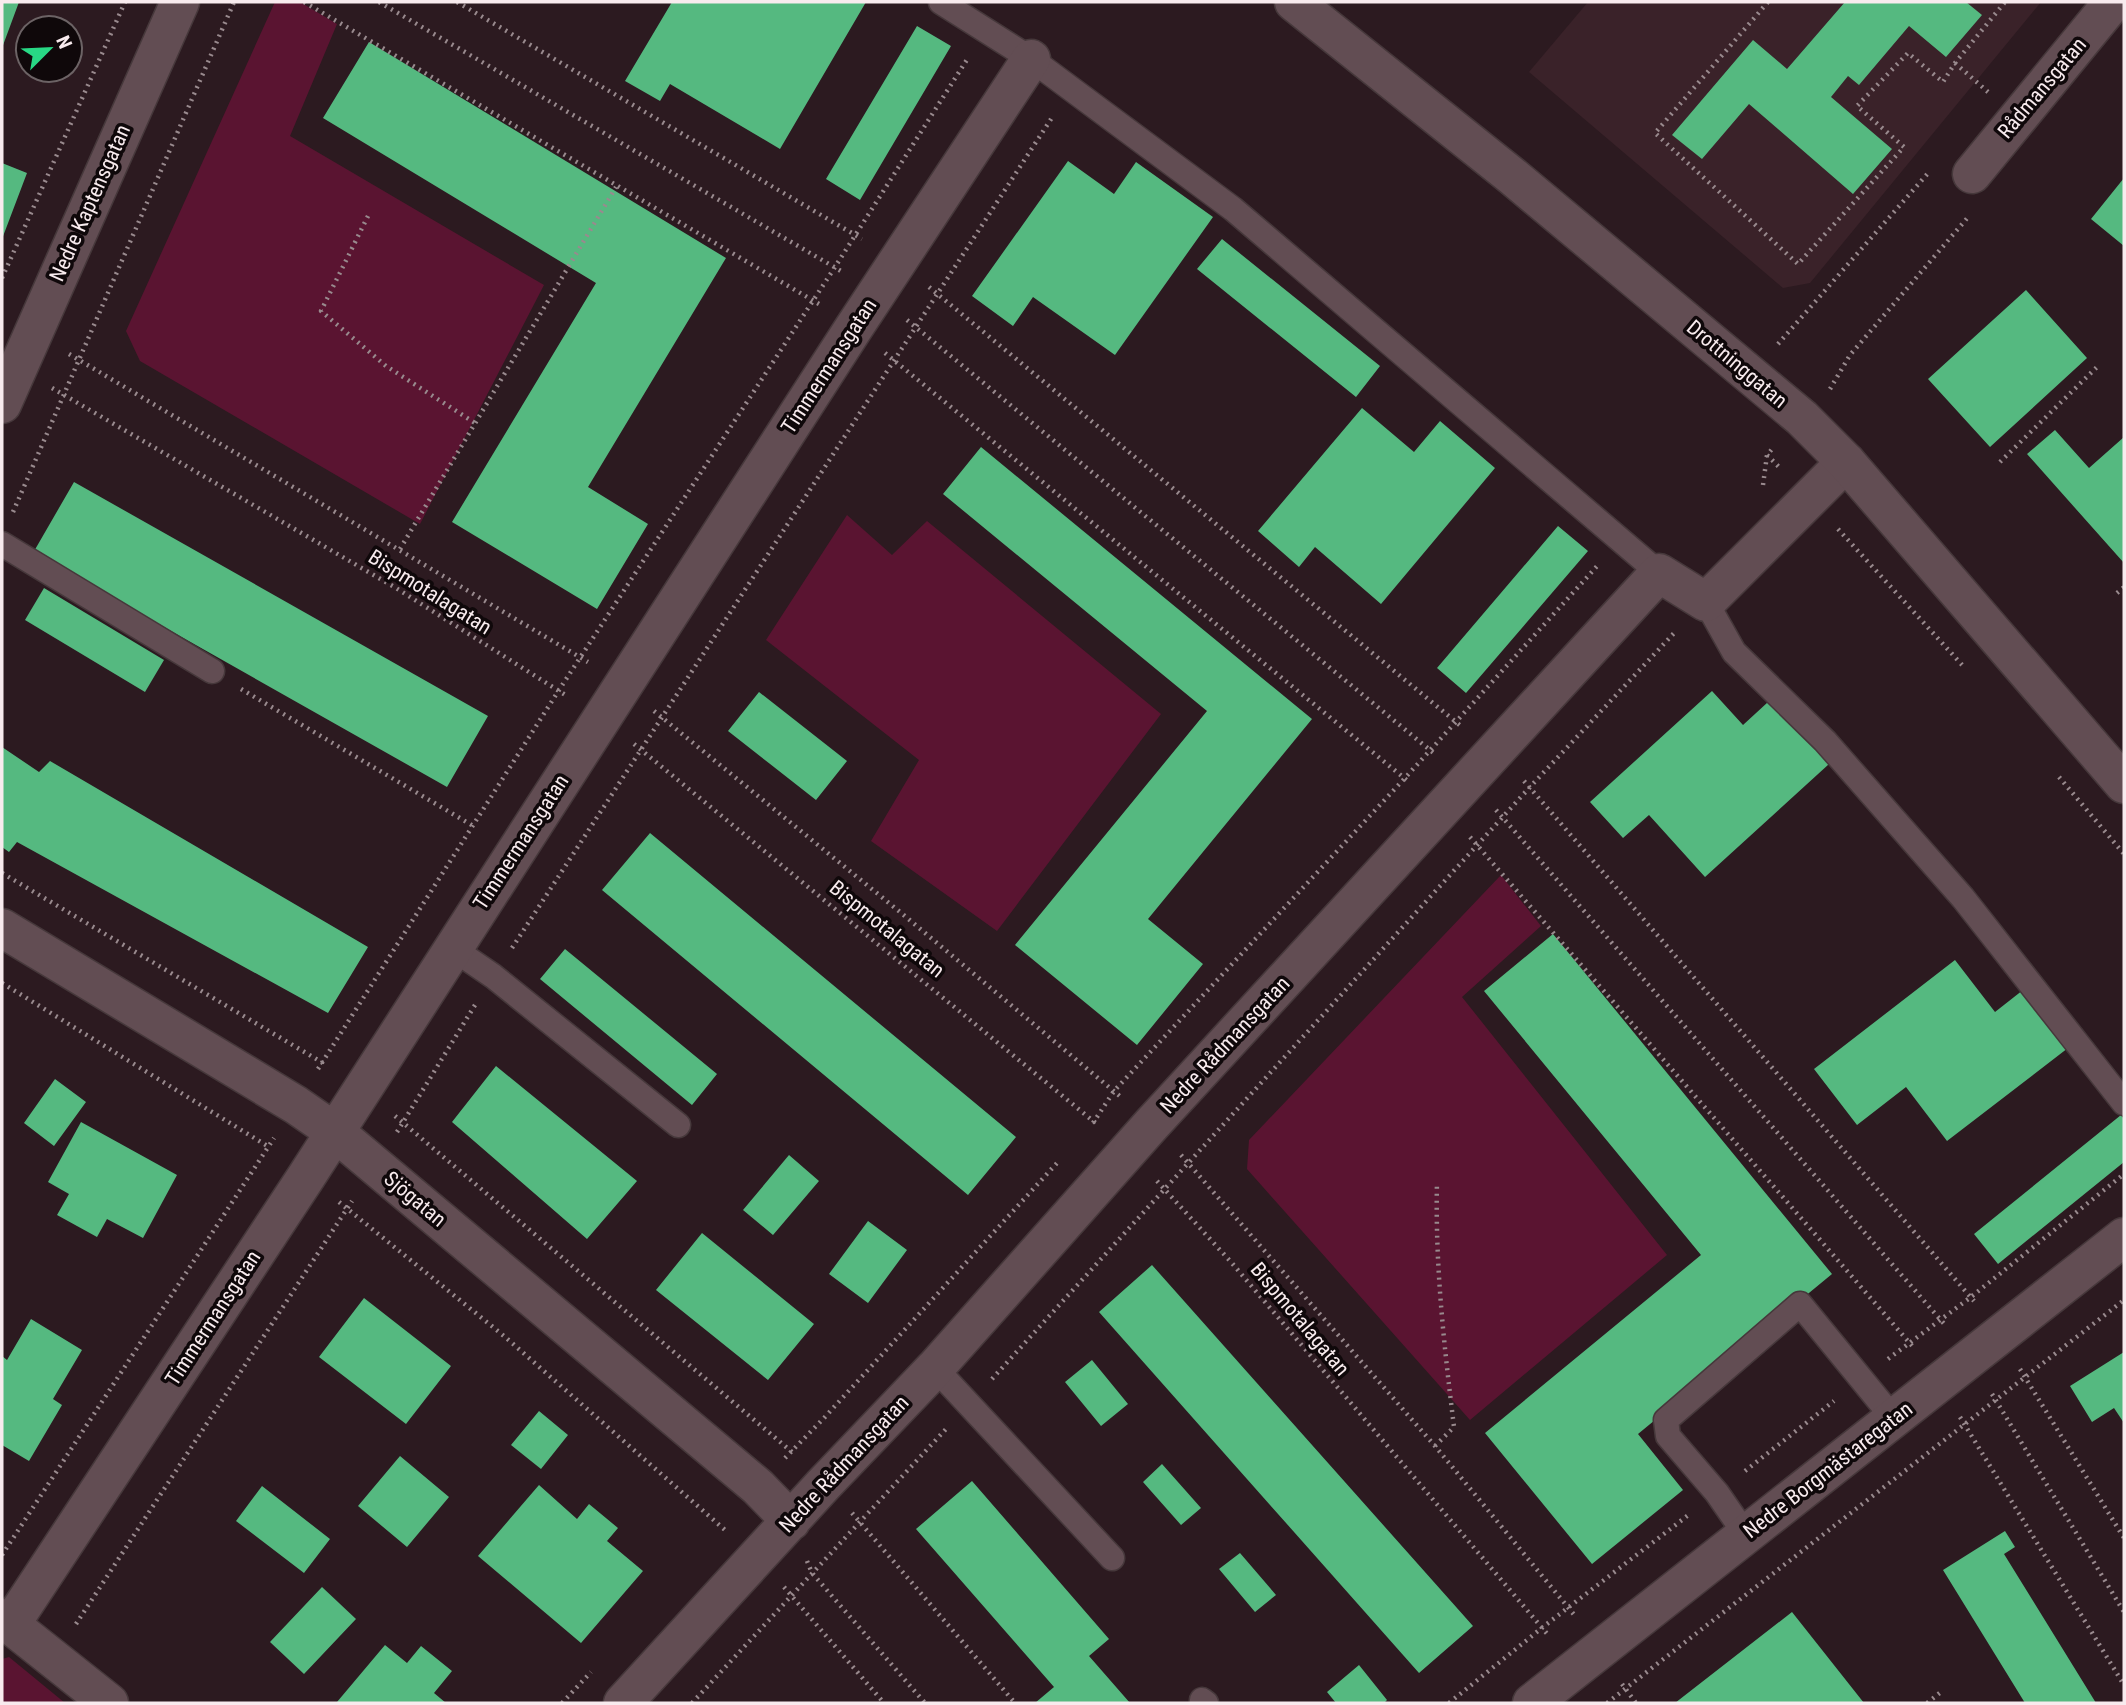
<svg xmlns="http://www.w3.org/2000/svg" width="2126" height="1705" font-family="'Roboto Condensed',sans-serif">
<rect width="100%" height="100%" fill="#2c1a20"/>
<!-- built -->
<path fill="#3a2229" d="M 1588,2 L 2041,2 L 1810,283 L 1783,288 L 1529,72 Z"/>
<!-- green -->
<path fill="#5a1431" d="M 275,2 L 300,2 L 337,24 L 290,136 L 544,285 L 420,524 L 140,361 L 126,331 Z
M 847,515 L 892,555 L 927,521 L 1161,714 L 997,931 L 871,841 L 919,760 L 766,640 Z
M 1501,875 L 1541,926 L 1462,997 L 1667,1255 L 1470,1420 L 1247,1169 L 1249,1140 Z
M 9,1657 L 65,1703 L 2,1703 L 2,1659 Z"/>
<!-- building -->
<path fill="#55b980" d="M 2,2 L 19,2 L 2,48 Z
M 672,2 L 866,2 L 780,149 L 670,84 L 660,101 L 625,81 Z
M 1845,2 L 1966,2 L 1982,15 L 1946,57 L 1909,26 L 1859,85 L 1848,76 L 1831,97 L 1892,149 L 1853,194 L 1749,104 L 1702,159 L 1672,135 L 1753,40 L 1787,69 Z
M 917,26 L 951,46 L 860,200 L 826,179 Z
M 369,42 L 726,258 L 588,487 L 648,524 L 597,609 L 452,522 L 596,283 L 323,118 Z
M 1068,161 L 1114,194 L 1136,162 L 1213,217 L 1115,355 L 1033,297 L 1013,326 L 972,296 Z
M 2,163 L 27,173 L 2,239 Z
M 2124,178 L 2124,246 L 2091,219 Z
M 1222,239 L 1380,366 L 1356,397 L 1197,269 Z
M 2026,290 L 2087,358 L 1990,447 L 1928,379 Z
M 1362,408 L 1414,452 L 1440,421 L 1495,468 L 1381,604 L 1315,547 L 1299,567 L 1258,531 Z
M 2055,430 L 2089,468 L 2124,437 L 2124,563 L 2027,454 Z
M 981,447 L 1312,719 L 1148,919 L 1203,964 L 1137,1045 L 1015,945 L 1207,711 L 943,494 Z
M 74,482 L 488,716 L 447,787 L 33,553 Z
M 1558,526 L 1588,551 L 1466,693 L 1437,668 Z
M 44,588 L 164,660 L 145,692 L 25,620 Z
M 1781,690 L 1840,754 L 1705,877 L 1649,815 L 1623,838 L 1590,802 L 1712,691 L 1743,725 Z
M 759,692 L 847,761 L 816,800 L 728,731 Z
M 2,747 L 39,772 L 50,761 L 368,947 L 328,1013 L 17,842 L 9,852 L 2,847 Z
M 650,833 L 1016,1137 L 968,1195 L 602,890 Z
M 1553,934 L 1832,1274 L 1638,1434 L 1683,1490 L 1592,1564 L 1485,1433 L 1701,1255 L 1484,991 Z
M 565,949 L 717,1074 L 692,1105 L 540,979 Z
M 1955,960 L 1995,1012 L 2023,990 L 2068,1048 L 1947,1141 L 1906,1087 L 1857,1125 L 1814,1069 Z
M 496,1066 L 637,1181 L 587,1239 L 452,1122 Z
M 55,1079 L 86,1102 L 54,1146 L 24,1123 Z
M 2121,1115 L 2124,1119 L 2124,1162 L 1998,1264 L 1974,1234 Z
M 81,1122 L 177,1175 L 143,1238 L 107,1219 L 97,1237 L 57,1215 L 69,1194 L 48,1182 Z
M 789,1155 L 819,1181 L 773,1235 L 743,1210 Z
M 868,1221 L 907,1250 L 868,1303 L 829,1274 Z
M 702,1233 L 814,1324 L 768,1380 L 656,1290 Z
M 1152,1265 L 1473,1626 L 1419,1673 L 1099,1312 Z
M 364,1298 L 451,1366 L 406,1424 L 319,1357 Z
M 31,1319 L 82,1350 L 53,1399 L 62,1405 L 29,1461 L 2,1445 L 2,1356 L 7,1360 Z
M 2124,1352 L 2124,1423 L 2114,1408 L 2092,1422 L 2070,1386 Z
M 1092,1360 L 1128,1404 L 1101,1426 L 1065,1382 Z
M 539,1411 L 568,1435 L 541,1469 L 511,1445 Z
M 400,1456 L 449,1497 L 407,1547 L 358,1506 Z
M 1162,1464 L 1201,1508 L 1181,1525 L 1143,1482 Z
M 972,1481 L 1109,1639 L 1089,1656 L 1130,1703 L 1035,1703 L 1054,1687 L 916,1529 Z
M 539,1485 L 577,1519 L 589,1504 L 618,1528 L 607,1541 L 643,1571 L 581,1643 L 478,1556 Z
M 262,1486 L 330,1539 L 304,1573 L 236,1521 Z
M 2005,1531 L 2015,1547 L 2004,1554 L 2096,1703 L 2025,1703 L 1943,1570 Z
M 1240,1553 L 1276,1595 L 1255,1612 L 1219,1569 Z
M 322,1587 L 356,1619 L 304,1674 L 270,1642 Z
M 1792,1612 L 1864,1703 L 1675,1703 Z
M 385,1645 L 407,1663 L 421,1646 L 452,1671 L 434,1693 L 446,1703 L 337,1702 Z
M 1359,1665 L 1387,1700 L 1384,1703 L 1336,1703 L 1327,1692 Z"/>
<g fill="none" stroke-linecap="round" stroke-linejoin="round">
<defs>
<path id="lane" d="M 941,2 L 1031,59 L 1233,209 L 1659,573
M 2,544 L 212,671
M 1706,602 L 1734,652 L 1825,741 L 1963,898 L 2124,1103
M 452,948 L 493,976 L 678,1125
M 935,1368 L 1112,1558
M 1746,1535 L 1717,1493 L 1668,1436 L 1666,1420 L 1800,1304 L 1894,1419
M 1202,1700 L 1206,1703"/>
<path id="street" d="M 1972,174 L 2113,2
M 2,404 L 180,2
M 2,928 L 296,1105 L 335,1132 L 758,1487 L 791,1521
M 2,1618 L 109,1703
M 11,1624 L 306,1177 L 853,329 L 1031,59
M 623,1703 L 823,1485 L 935,1368 L 1151,1125 L 1659,573 L 1706,602 L 1846,462
M 1532,1703 L 2124,1237"/>
<path id="secondary" d="M 1294,2 L 1512,176 L 1802,418 L 1846,462 L 2124,784"/>
</defs>
<!-- lane casing -->
<use href="#lane" stroke="#46383b" stroke-width="27"/>
<!-- street casing -->
<use href="#street" stroke="#46383b" stroke-width="41"/>
<!-- secondary casing -->
<use href="#secondary" stroke="#46383b" stroke-width="41"/>
<!-- path -->
<path stroke="#998a8e" stroke-width="4.5" stroke-dasharray="2 5" stroke-linecap="butt" d="M 304,2 L 819,304
M 379,2 L 841,271
M 457,2 L 862,239
M 1768,2 L 1655,133 L 1798,264 L 1904,147 L 1857,106 L 1908,53 L 1943,82 L 1955,63 L 2005,2
M 1955,63 L 1988,92
M 368,216 L 321,311 L 386,366 L 475,423
M 2,278 L 125,2
M 929,287 L 1462,727
M 907,320 L 1436,755
M 1778,344 L 1929,172
M 885,353 L 1409,782
M 69,354 L 588,662
M 52,388 L 396,588 L 567,696
M 1830,389 L 1850,355 L 1969,216
M 1767,455 L 1781,469
M 2000,462 L 2098,366
M 1763,485 L 1767,455 L 1773,448
M 13,512 L 234,2
M 1838,529 L 1964,667
M 400,549 L 616,187
M 2117,593 L 2124,587
M 241,689 L 475,827
M 654,711 L 900,912 L 1122,1098
M 634,744 L 1098,1125
M 2059,777 L 2124,854
M 1524,781 L 1974,1301
M 1496,810 L 1946,1326
M 1470,837 L 1914,1348
M 2,873 L 323,1063
M 512,948 L 1053,116
M 2,983 L 269,1147
M 318,1069 L 559,690 L 835,267 L 968,58
M 395,1116 L 792,1452
M 1093,1123 L 1114,1091 L 1405,778 L 1599,564
M 397,1132 L 475,1005
M 1181,1155 L 1435,1446 L 1576,1617
M 1157,1181 L 1231,1262 L 1549,1636
M 339,1202 L 504,1336 L 725,1530
M 1888,1359 L 1971,1297 L 2124,1174
M 2020,1369 L 2124,1538
M 992,1379 L 1530,787 L 1676,631
M 1992,1394 L 2124,1612
M 1960,1417 L 2124,1685
M 1435,1446 L 1454,1427 C 1444,1345 1435,1265 1437,1182
M 785,1458 L 824,1418 L 1057,1163
M 1745,1471 L 1834,1401
M 852,1513 L 1015,1703
M 2,1555 L 274,1138
M 807,1561 L 812,1573 L 925,1703
M 784,1587 L 884,1703
M 76,1624 L 352,1201
M 1622,1684 L 1636,1703
M 562,1703 L 591,1672
M 692,1703 L 946,1429
M 1449,1703 L 1543,1627 L 1691,1513
M 1607,1703 L 2124,1300
M 1927,1703 L 1941,1692"/>
<!-- lane -->
<use href="#lane" stroke="#624d53" stroke-width="24"/>
<!-- street -->
<use href="#street" stroke="#624d53" stroke-width="38"/>
<!-- secondary -->
<use href="#secondary" stroke="#624d53" stroke-width="38"/>
</g>
<g text-anchor="middle" dominant-baseline="central" stroke-width="7" stroke-linejoin="round" paint-order="stroke">
<!-- street labels -->
<g font-size="21" fill="#f8ebee" stroke="#0f080a">
<text transform="translate(2042 88) rotate(-50)">Rådmansgatan</text>
<text transform="translate(90 203) rotate(-66)">Nedre Kaptensgatan</text>
<text transform="translate(1737 364) rotate(40)">Drottninggatan</text>
<text transform="translate(829 366) rotate(-57)">Timmermansgatan</text>
<text transform="translate(430 592) rotate(32)">Bispmotalagatan</text>
<text transform="translate(521 842) rotate(-57)">Timmermansgatan</text>
<text transform="translate(887 929) rotate(39)">Bispmotalagatan</text>
<text transform="translate(1225 1045) rotate(-47)">Nedre Rådmansgatan</text>
<text transform="translate(415 1199) rotate(40)">Sjögatan</text>
<text transform="translate(213 1318) rotate(-57)">Timmermansgatan</text>
<text transform="translate(1300 1319) rotate(50)">Bispmotalagatan</text>
<text transform="translate(844 1464) rotate(-47)">Nedre Rådmansgatan</text>
<text transform="translate(1828 1470) rotate(-38)">Nedre Borgmästaregatan</text>
</g>
</g>
<!-- border -->
<rect width="2126" height="1705" fill="none" stroke="#f8ebee" stroke-width="7"/>
<!-- north arrow -->
<g transform="translate(49 49) rotate(66)"><circle r="33" fill="#0f080a" stroke="#6c6365" stroke-width="2"/>
<path d="M0-5L12 26L0 18L-12 26Z" fill="#28d885"/>
<text y="-10" font-size="19" font-weight="bold" text-anchor="middle" fill="#f8ebee">N</text>
</g>
</svg>
